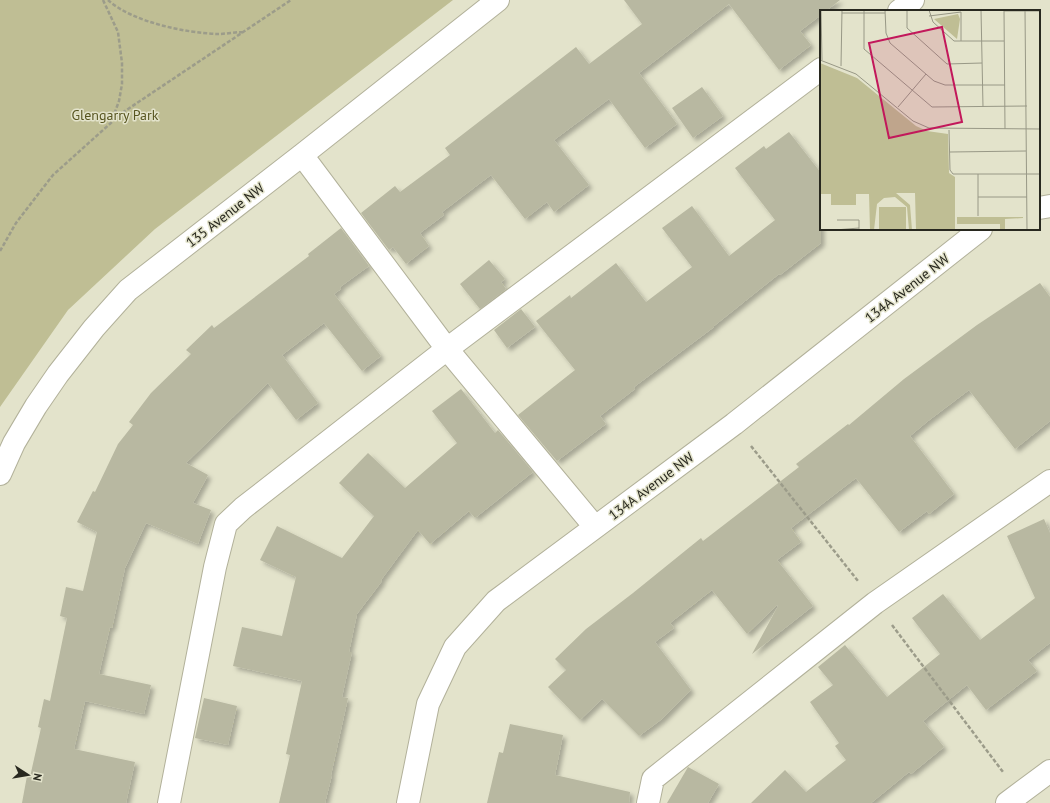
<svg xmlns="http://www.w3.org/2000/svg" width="1050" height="803" font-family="'PT Sans',sans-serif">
<defs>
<filter id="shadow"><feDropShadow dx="3.5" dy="3.5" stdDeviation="2" flood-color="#0004"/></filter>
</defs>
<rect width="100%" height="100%" fill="#e3e3cb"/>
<!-- green -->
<path fill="#bfbe94" d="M 0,0 L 453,0 L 155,229 L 68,310 L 0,407 Z"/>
<!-- building -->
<path fill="#b8b8a1" filter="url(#shadow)" d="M 624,0 L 840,0 L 826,11 L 821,11 L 821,15 L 800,31 L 811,45 L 779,70 L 729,4 L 639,73 L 677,124 L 645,148 L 609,99 L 554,140 L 589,185 L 554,212 L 547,202 L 525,219 L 491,175 L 442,212 L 444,215 L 420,233 L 429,246 L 406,264 L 393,247 L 389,250 L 361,213 L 395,186 L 400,192 L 450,155 L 445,148 L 576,47 L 589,64 L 642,24 Z
M 702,87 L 723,116 L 693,138 L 672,108 Z
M 789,132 L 821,173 L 821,243 L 780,275 L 779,274 L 714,326 L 714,327 L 634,387 L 635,389 L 600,416 L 606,424 L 557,461 L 518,415 L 575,370 L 536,321 L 570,295 L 571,298 L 616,263 L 646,302 L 692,267 L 662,228 L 692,206 L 729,256 L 775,220 L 735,168 L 764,146 L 766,149 Z
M 341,228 L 369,266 L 340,287 L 341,289 L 334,294 L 381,356 L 362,371 L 324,323 L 282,355 L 318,403 L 296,420 L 268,383 L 186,463 L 208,475 L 193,503 L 211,510 L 198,544 L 146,523 L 125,568 L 112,628 L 110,627 L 99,674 L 151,685 L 144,714 L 85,701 L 74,749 L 135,762 L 126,803 L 22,803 L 27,776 L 30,777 L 41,728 L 38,727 L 44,699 L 50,701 L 67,618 L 60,616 L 66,587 L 83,591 L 97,532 L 77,522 L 93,491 L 95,492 L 118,444 L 133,425 L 129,422 L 151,393 L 191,354 L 186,350 L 212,325 L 214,328 L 309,256 L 308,254 Z
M 489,260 L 505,279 L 501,282 L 506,289 L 480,309 L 460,284 Z
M 1040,283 L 1050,297 L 1050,421 L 1015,449 L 969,390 L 928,421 L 910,436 L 954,494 L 929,514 L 927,511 L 899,532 L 856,478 L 791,528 L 801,542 L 777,560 L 813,606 L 752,654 L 778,606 L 777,605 L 747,634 L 712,590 L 670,623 L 674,628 L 655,642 L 691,690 L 662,719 L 639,736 L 602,699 L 580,720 L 548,687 L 566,670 L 555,659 L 586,629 L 633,593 L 701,538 L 703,541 L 799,467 L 796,464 L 848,424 L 849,425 L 904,379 L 977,325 Z
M 521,309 L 535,327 L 507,348 L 494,330 Z
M 461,389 L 495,433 L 498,430 L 533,472 L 475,518 L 469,511 L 430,544 L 418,530 L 381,580 L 382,581 L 357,614 L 349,652 L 352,652 L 342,697 L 348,698 L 331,775 L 332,775 L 325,803 L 279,803 L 290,755 L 286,754 L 302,681 L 233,666 L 242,627 L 282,636 L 296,577 L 260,560 L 277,526 L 342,558 L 374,516 L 339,483 L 368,453 L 405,488 L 457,443 L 432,411 Z
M 1044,519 L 1050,533 L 1050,643 L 1028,660 L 1037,671 L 986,710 L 967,685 L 923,721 L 944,747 L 911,774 L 909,772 L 871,803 L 751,803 L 785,770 L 806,792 L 846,760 L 835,746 L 839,743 L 810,702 L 833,685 L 818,667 L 845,645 L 887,697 L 940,654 L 912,618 L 943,594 L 980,640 L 1035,598 L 1007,536 Z
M 204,698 L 237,706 L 228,745 L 195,738 Z
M 510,724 L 563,735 L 555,775 L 630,792 L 629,803 L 487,803 L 499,752 L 503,753 Z
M 688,767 L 719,784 L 708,803 L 667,803 Z"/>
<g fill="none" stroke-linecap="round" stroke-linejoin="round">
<defs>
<path id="minor" d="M 899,11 L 913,0
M 302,155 L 447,349 L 595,527
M 1039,208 L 1050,206
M 0,474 L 14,443 L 36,406 L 58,374 L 94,328 L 128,290 L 302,155 L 498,0
M 169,803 L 215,567 L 226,524 L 243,508 L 447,349 L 821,69
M 408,803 L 428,704 L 455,647 L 496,601 L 734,424 L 981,229
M 648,803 L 653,779 L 875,603 L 1050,481
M 1007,803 L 1050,771"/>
</defs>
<!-- minor casing -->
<use href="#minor" stroke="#b2b19a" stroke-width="24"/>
<!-- path -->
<path stroke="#9c9c8a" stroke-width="2.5" stroke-dasharray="4 2" stroke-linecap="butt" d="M 103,0 L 118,32 L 122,63 L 122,84 L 119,101 L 112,120
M 108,0 C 132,22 186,33 218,34 C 226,34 235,32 243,32
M 0,251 L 16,223 L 53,175 L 122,113 L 291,0
M 751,446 L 858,581
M 892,625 L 1003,772"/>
<!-- minor -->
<use href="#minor" stroke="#fff" stroke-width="22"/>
</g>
<g text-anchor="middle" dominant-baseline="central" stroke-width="3" stroke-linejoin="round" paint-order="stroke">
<!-- park labels -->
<g font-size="14" fill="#575520" stroke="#e3e3cb">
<text x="115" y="115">Glengarry Park</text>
</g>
<!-- street labels -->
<g font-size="14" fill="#28281f" stroke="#e3e3cb">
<text transform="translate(225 215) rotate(-38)">135 Avenue NW</text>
<text transform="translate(907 288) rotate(-38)">134A Avenue NW</text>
<text transform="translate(651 486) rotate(-37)">134A Avenue NW</text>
</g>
</g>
<!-- overview -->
<g transform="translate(820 10)">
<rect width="220" height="220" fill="#e3e3cb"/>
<path d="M 138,4 L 140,9 L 137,29 L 114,9 ZM 0,53 L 37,68 L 96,116 L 107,121 L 128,124 L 129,163 L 135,167 L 135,220 L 96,220 L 95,183 L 76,183 L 90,195 L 92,220 L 89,220 L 87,197 L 75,187 L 64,188 L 57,194 L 54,220 L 50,220 L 49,184 L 36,184 L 36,195 L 11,195 L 11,184 L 0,184 ZM 59,197 L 86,197 L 86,220 L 59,220 ZM 137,207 L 203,207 L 203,208 L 185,209 L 185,220 L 180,220 L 180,214 L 137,214 Z" fill="#bfbe94"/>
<path fill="none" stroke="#989886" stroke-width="1" d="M 1,0 L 2,50M 44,0 L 44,39 L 112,97 L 207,96M 65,0 L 66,23 L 70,33 L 114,71 L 125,75 L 185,75M 87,0 L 87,18 L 127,54 L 162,53M 109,0 L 113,12 L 134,31 L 184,31M 161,0 L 163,97M 184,0 L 185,119M 205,0 L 207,220M 184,1 L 220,1M 22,3 L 65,3M 109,6 L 141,2 L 141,31M 0,50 L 36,64 L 93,111 L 109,118 L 220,119M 21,56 L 22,0M 78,97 L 106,64M 129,120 L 130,160 L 133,164 L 220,164M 130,142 L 206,141M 158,164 L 158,206M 158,187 L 207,187M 17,210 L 39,210 L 39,220M 15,220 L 39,218"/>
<path fill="#c2185b" fill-opacity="0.15" stroke="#c2185b" stroke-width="2" d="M 122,17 L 142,112 L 69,128 L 49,33 Z"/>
<rect width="220" height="220" fill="none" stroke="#28281f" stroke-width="2"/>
</g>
<!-- north arrow -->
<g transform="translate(28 775) rotate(102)" stroke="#e3e3cb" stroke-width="3" paint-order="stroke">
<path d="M0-3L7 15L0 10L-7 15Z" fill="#28281f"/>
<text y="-6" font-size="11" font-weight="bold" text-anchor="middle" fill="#28281f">N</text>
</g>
</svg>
